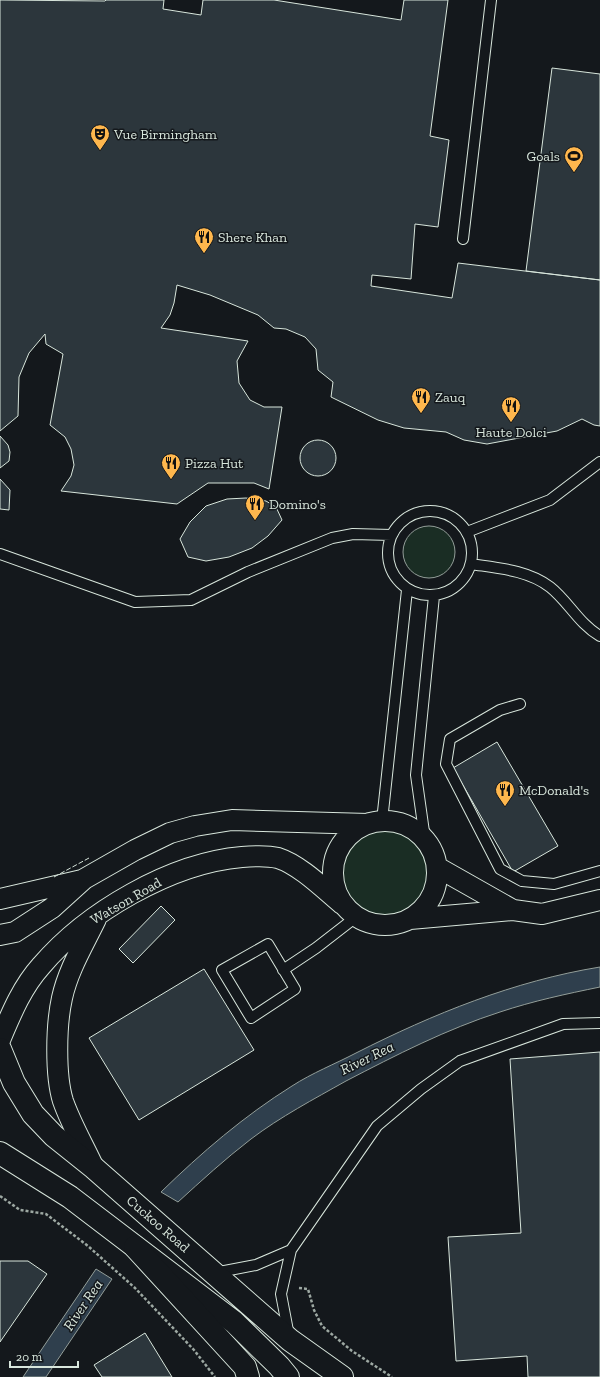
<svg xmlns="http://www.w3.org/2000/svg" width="600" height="1377" font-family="'Zilla Slab',serif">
<rect width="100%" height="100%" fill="#14181c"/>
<!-- green -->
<path fill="#1a2d24" stroke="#939e99" d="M403 552a26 26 0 1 1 52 0a26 26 0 1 1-52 0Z
M340 872a45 45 0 1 1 90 0a45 45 0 1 1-90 0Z"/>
<!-- water -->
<path fill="#2f3f4d" stroke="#939e99" d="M 600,967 L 600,987 C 566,994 533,1001 500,1012 C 447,1029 396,1055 346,1081 C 314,1099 280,1117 251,1139 C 225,1159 201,1181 178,1202 L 161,1192 C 201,1153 244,1116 292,1086 C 312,1073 335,1064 356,1053 C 433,1014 514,981 600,967 Z
M 96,1269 L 112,1279 L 46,1377 L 23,1377 Z"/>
<!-- building -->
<path fill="#2c363c" stroke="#d8e6dc" d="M 0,0 L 105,1 L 106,0 L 164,0 L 163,9 L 201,15 L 203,0 L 274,0 L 401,20 L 404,0 L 448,0 L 430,136 L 449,140 L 438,227 L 415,224 L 411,279 L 372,275 L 371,286 L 452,298 L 458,263 L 600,280 L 600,426 L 594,425 L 582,419 L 557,431 L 487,444 L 464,440 L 446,432 L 404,428 L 378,420 L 331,397 L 333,382 L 318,370 L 316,349 L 305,337 L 286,329 L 274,328 L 258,315 L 210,295 L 177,285 L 174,303 L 170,315 L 161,328 L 248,341 L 237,361 L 239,383 L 250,400 L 264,407 L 282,407 L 269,489 L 254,483 L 208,483 L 177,504 L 61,491 L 71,476 L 74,465 L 71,449 L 65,437 L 50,425 L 63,354 L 46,344 L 45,334 L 29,353 L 19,377 L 18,416 L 0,431 Z
M 552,68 L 600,74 L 600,280 L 526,271 Z
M 0,436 L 8,445 L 10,452 L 9,461 L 0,468 Z
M300 458a18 18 0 1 1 36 0a18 18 0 1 1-36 0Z
M 0,479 L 10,490 L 9,510 L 0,509 Z
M 246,498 L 266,501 L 276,507 L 282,520 L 268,536 L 252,548 L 229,557 L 206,561 L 188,557 L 180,539 L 190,522 L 206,506 L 227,499 Z
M 497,742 L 558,846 L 513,872 L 453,768 Z
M 161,906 L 175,920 L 133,963 L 119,949 Z
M 204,969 L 254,1050 L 139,1120 L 89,1038 Z
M 600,1052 L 600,1377 L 528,1377 L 527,1356 L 456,1361 L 448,1237 L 521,1233 L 510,1059 Z
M 0,1261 L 28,1261 L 47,1274 L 0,1342 Z
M 145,1333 L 172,1377 L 102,1377 L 94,1365 Z"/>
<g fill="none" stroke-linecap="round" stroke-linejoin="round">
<defs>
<path id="service" d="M 463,239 L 491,0
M388 553a42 42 0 1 1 84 0a42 42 0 1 1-84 0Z
M 467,532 L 550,500 L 600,462
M 0,554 L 135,602 L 191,600 L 248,572 L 332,538 L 353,534 L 391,535
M 471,564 C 497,568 528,570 550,587 C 568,601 579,624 600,636
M 520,704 L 500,710 L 450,739 L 446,764 L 500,869 L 522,881 L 554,884 L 600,871
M 382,821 L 407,590
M 425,839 L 416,775 L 434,596
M 268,944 L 295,989 L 251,1018 L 222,970 Z
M 283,970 L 316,948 L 356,917
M 214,1273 L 256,1265 L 291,1250
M 289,1336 L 281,1294 L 291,1250 L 377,1126 L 421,1089 L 460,1061 L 563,1024 L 600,1023"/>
<path id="minor" d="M333 873a52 52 0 1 1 104 0a52 52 0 1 1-104 0Z
M 437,867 L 513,910
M 0,899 L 82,880
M 410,919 L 513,910 L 542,914 L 600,900
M 0,935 L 15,932 L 52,908 L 84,879 L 135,850 L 170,833 L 195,826 L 232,820 L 368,824
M 0,1040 C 11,1014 22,987 41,966 C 87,912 171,863 242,857 C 253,856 266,855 278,858 C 300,865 324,889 342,904
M 94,1168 C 84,1146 71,1124 63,1101 C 55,1075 56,1025 62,998 C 68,970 84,944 96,919"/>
<path id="secondary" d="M 0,1049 L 14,1083 L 33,1114 L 54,1136 L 94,1168 L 290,1340 L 342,1377
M 0,1153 L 70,1197 L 234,1322 L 279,1366 L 288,1377"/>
<path id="primary" d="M 135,1247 L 245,1367 L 248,1377"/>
</defs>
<!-- service casing -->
<use href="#service" stroke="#d8e6dc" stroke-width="12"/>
<!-- minor casing -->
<use href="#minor" stroke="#d8e6dc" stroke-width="22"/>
<!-- secondary casing -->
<use href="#secondary" stroke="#d8e6dc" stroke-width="24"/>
<!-- primary casing -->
<use href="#primary" stroke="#d8e6dc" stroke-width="24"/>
<!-- path -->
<path stroke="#9da8a2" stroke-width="2.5" stroke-dasharray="3 2" stroke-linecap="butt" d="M 0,1196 L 20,1210 L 46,1214 L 88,1246 L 135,1288 L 194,1350 L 215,1377
M 299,1288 L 308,1289 L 314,1310 L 322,1326 L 352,1351 L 392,1377"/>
<!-- service -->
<use href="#service" stroke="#14181c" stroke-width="10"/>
<!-- minor -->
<use href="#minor" stroke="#14181c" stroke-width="20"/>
<!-- secondary -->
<use href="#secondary" stroke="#14181c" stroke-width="22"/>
<!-- primary -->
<use href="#primary" stroke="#14181c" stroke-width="22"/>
<!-- fence -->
<path stroke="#d8e6dc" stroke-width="1" stroke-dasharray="5 2" stroke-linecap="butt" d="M 54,877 L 89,858"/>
</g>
<!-- icons -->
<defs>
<symbol id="theatre-pin" viewBox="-11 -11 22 30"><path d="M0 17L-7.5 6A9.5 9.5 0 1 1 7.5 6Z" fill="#ffb74d" stroke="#14181c"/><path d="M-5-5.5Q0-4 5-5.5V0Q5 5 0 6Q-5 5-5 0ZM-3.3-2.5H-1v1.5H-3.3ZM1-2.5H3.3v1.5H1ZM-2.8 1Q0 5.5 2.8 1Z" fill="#111"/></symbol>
<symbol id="stadium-pin" viewBox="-11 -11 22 30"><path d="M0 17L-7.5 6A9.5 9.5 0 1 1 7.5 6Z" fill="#ffb74d" stroke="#14181c"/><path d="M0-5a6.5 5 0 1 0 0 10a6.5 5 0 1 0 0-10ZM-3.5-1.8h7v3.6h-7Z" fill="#111"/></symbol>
<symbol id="restaurant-pin" viewBox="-11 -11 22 30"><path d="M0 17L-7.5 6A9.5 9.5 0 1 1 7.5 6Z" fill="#ffb74d" stroke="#14181c"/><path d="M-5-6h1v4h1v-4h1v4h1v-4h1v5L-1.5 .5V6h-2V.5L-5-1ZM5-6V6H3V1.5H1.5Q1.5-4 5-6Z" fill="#111"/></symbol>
</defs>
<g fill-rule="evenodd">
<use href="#theatre-pin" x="89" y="123" width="22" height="30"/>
<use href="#stadium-pin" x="563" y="145" width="22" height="30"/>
<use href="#restaurant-pin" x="193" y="226" width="22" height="30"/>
<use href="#restaurant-pin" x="410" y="386" width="22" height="30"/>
<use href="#restaurant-pin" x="500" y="395" width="22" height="30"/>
<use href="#restaurant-pin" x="160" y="452" width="22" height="30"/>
<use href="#restaurant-pin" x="244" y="493" width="22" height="30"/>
<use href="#restaurant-pin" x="494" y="779" width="22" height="30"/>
</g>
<g text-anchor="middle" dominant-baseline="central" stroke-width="3" stroke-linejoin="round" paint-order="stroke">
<!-- poi labels -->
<g font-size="14" fill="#d8e6dc" stroke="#14181c" text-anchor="start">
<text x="114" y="134">Vue Birmingham</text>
<text x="560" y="156" text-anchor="end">Goals</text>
<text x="218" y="237">Shere Khan</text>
<text x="435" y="397">Zauq</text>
<text x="511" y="432" text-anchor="middle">Haute Dolci</text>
<text x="185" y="463">Pizza Hut</text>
<text x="269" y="504">Domino's</text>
<text x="519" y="790">McDonald's</text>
</g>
<!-- street labels -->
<g font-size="14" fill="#d8e6dc" stroke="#14181c">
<text transform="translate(126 901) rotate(-30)">Watson Road</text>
<text transform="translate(158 1224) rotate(41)">Cuckoo Road</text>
</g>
<!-- water labels -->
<g font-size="15" font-style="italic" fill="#d8e6dc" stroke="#14181c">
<text transform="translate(367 1058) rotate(-26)">River Rea</text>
<text transform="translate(83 1305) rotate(-56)">River Rea</text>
</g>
</g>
<!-- scale -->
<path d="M10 1361v6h68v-6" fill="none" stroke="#d8e6dc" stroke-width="2"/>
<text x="16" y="1361" font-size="12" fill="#d8e6dc" stroke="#14181c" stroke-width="3" paint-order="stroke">20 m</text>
</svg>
